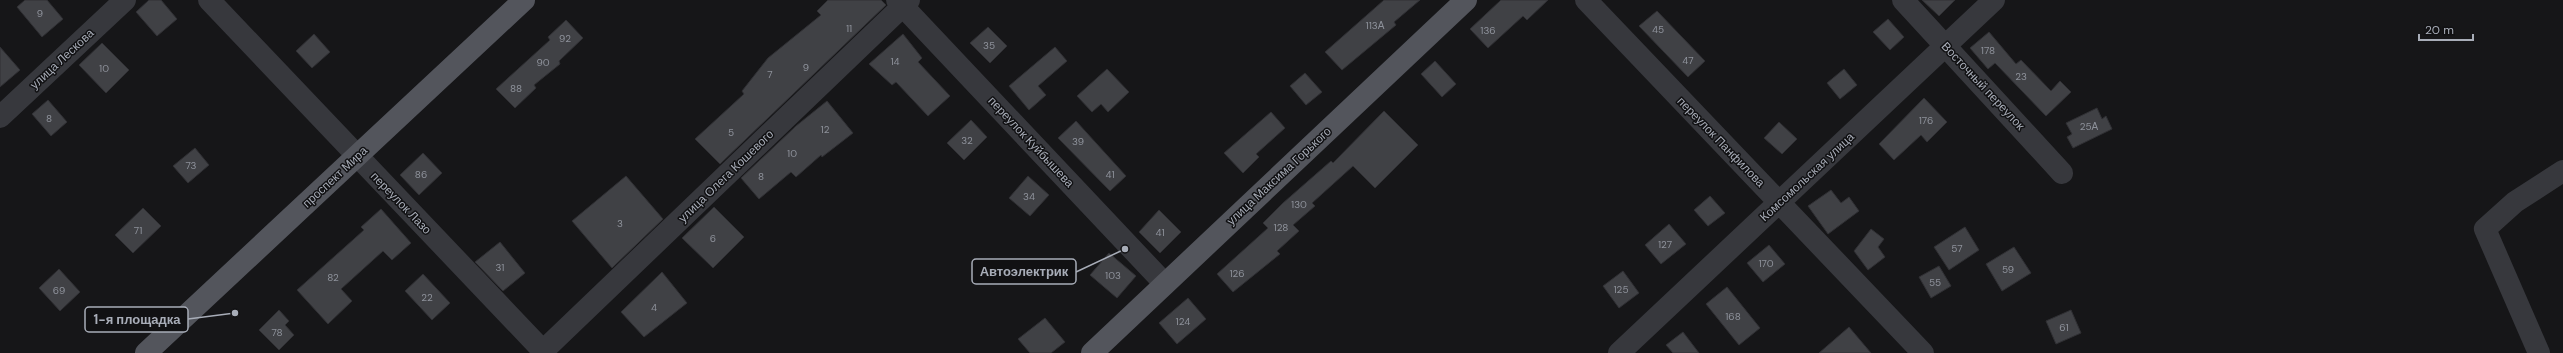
<svg xmlns="http://www.w3.org/2000/svg" width="2563" height="353" font-family="'DM Sans',sans-serif">
<rect width="100%" height="100%" fill="#161618"/>
<!-- building -->
<path fill="#404145" stroke="#303034" d="M 25,0 L 47,0 L 63,19 L 42,37 L 17,7 Z
M 149,0 L 161,0 L 177,19 L 157,36 L 136,12 Z
M 828,0 L 881,0 L 886,5 L 720,164 L 695,139 L 744,94 L 742,91 L 768,58 L 821,15 L 817,11 Z
M 1384,0 L 1420,0 L 1394,22 L 1396,25 L 1342,70 L 1325,52 Z
M 1501,0 L 1548,0 L 1527,20 L 1523,16 L 1488,48 L 1470,29 Z
M 1922,0 L 1955,0 L 1939,16 Z
M 1657,11 L 1705,61 L 1688,77 L 1639,26 Z
M 1888,19 L 1904,37 L 1890,50 L 1873,32 Z
M 566,20 L 583,38 L 559,61 L 560,64 L 534,85 L 536,88 L 515,108 L 496,89 L 550,40 L 548,37 Z
M 988,27 L 1007,46 L 990,63 L 970,43 Z
M 1989,32 L 2016,64 L 2021,60 L 2051,91 L 2060,81 L 2071,92 L 2046,116 L 1995,63 L 1988,69 L 1970,48 Z
M 314,34 L 330,52 L 312,68 L 296,51 Z
M 903,34 L 922,58 L 918,62 L 950,96 L 928,116 L 896,82 L 892,85 L 869,64 Z
M 102,43 L 129,70 L 106,93 L 79,65 Z
M 0,47 L 20,70 L 0,87 Z
M 1055,47 L 1067,61 L 1038,86 L 1046,95 L 1029,110 L 1009,86 Z
M 1435,61 L 1456,84 L 1442,97 L 1421,74 Z
M 1107,69 L 1129,92 L 1108,112 L 1101,104 L 1092,112 L 1077,96 Z
M 1844,69 L 1857,85 L 1840,99 L 1827,83 Z
M 1305,73 L 1322,92 L 1306,105 L 1290,86 Z
M 1924,98 L 1947,122 L 1927,142 L 1921,135 L 1894,160 L 1879,144 Z
M 48,100 L 67,122 L 51,136 L 32,114 Z
M 827,101 L 853,133 L 822,157 L 821,155 L 796,177 L 791,172 L 759,199 L 741,178 L 796,126 Z
M 2097,108 L 2102,119 L 2106,116 L 2112,129 L 2073,148 L 2067,137 L 2072,134 L 2066,123 Z
M 1384,111 L 1418,145 L 1375,188 L 1353,166 L 1312,203 L 1315,206 L 1293,225 L 1299,231 L 1277,251 L 1280,254 L 1233,292 L 1217,274 L 1268,228 L 1263,223 L 1283,203 L 1331,161 L 1333,163 Z
M 1271,112 L 1285,128 L 1256,154 L 1259,157 L 1243,173 L 1224,153 Z
M 971,120 L 987,137 L 964,160 L 947,143 Z
M 1076,121 L 1126,176 L 1110,191 L 1058,138 Z
M 1779,122 L 1797,139 L 1782,154 L 1764,138 Z
M 195,148 L 209,165 L 188,183 L 173,166 Z
M 423,153 L 442,173 L 419,195 L 400,175 Z
M 626,176 L 663,219 L 612,268 L 572,221 Z
M 1028,176 L 1049,195 L 1030,216 L 1009,198 Z
M 1831,190 L 1841,203 L 1849,197 L 1859,211 L 1828,234 L 1808,206 Z
M 1710,196 L 1725,213 L 1708,226 L 1694,210 Z
M 714,207 L 744,237 L 713,268 L 682,238 Z
M 143,208 L 161,226 L 133,253 L 115,235 Z
M 381,209 L 411,243 L 392,260 L 383,251 L 341,289 L 352,301 L 328,324 L 297,290 L 364,230 L 361,227 Z
M 1159,210 L 1181,232 L 1160,253 L 1139,232 Z
M 1669,224 L 1686,244 L 1661,264 L 1645,245 Z
M 1965,227 L 1979,250 L 1949,270 L 1934,247 Z
M 1871,229 L 1884,239 L 1878,247 L 1885,257 L 1868,270 L 1854,251 Z
M 500,242 L 525,273 L 503,291 L 475,262 Z
M 1769,245 L 1785,264 L 1763,282 L 1747,263 Z
M 2014,247 L 2031,273 L 2002,291 L 1986,264 Z
M 1109,253 L 1136,276 L 1117,298 L 1090,275 Z
M 1939,266 L 1951,286 L 1931,298 L 1919,277 Z
M 59,269 L 80,292 L 60,311 L 39,288 Z
M 1623,271 L 1639,293 L 1619,308 L 1603,286 Z
M 662,272 L 687,303 L 644,337 L 621,312 Z
M 423,274 L 450,303 L 432,320 L 405,291 Z
M 1727,287 L 1760,328 L 1739,345 L 1706,304 Z
M 1188,298 L 1206,319 L 1177,344 L 1159,323 Z
M 279,310 L 289,321 L 285,325 L 294,335 L 279,350 L 259,330 Z
M 2071,310 L 2081,333 L 2056,344 L 2046,321 Z
M 1045,318 L 1065,342 L 1051,353 L 1030,353 L 1018,339 Z
M 1849,327 L 1871,353 L 1819,353 Z
M 1683,332 L 1699,353 L 1673,353 L 1666,345 Z"/>
<g fill="none" stroke-linecap="round" stroke-linejoin="round">
<!-- minor -->
<path stroke="#37383d" stroke-width="22" d="M 209,0 L 545,353
M 897,0 L 1165,284
M 1586,0 L 1923,353
M 1903,0 L 2062,173
M 0,117 L 125,0
M 543,351 L 909,0
M 1619,353 L 1994,0
M 2539,353 L 2485,229 L 2515,202 L 2563,171"/>
<!-- major -->
<path stroke="#53555c" stroke-width="22" d="M 146,353 L 524,0
M 1092,353 L 1466,0"/>
</g>
<g text-anchor="middle" dominant-baseline="central" stroke-width="3" stroke-linejoin="round" paint-order="stroke">
<!-- number labels -->
<g font-size="10" fill="#8e929b">
<text x="40" y="13">9</text>
<text x="1375" y="25">113А</text>
<text x="849" y="28">11</text>
<text x="1658" y="29">45</text>
<text x="1488" y="30">136</text>
<text x="565" y="38">92</text>
<text x="989" y="45">35</text>
<text x="1988" y="50">178</text>
<text x="1688" y="60">47</text>
<text x="895" y="61">14</text>
<text x="543" y="62">90</text>
<text x="806" y="67">9</text>
<text x="104" y="68">10</text>
<text x="770" y="74">7</text>
<text x="2021" y="76">23</text>
<text x="516" y="88">88</text>
<text x="49" y="118">8</text>
<text x="1926" y="120">176</text>
<text x="2089" y="126">25А</text>
<text x="825" y="129">12</text>
<text x="731" y="132">5</text>
<text x="967" y="140">32</text>
<text x="1078" y="141">39</text>
<text x="792" y="153">10</text>
<text x="191" y="165">73</text>
<text x="421" y="174">86</text>
<text x="1110" y="174">41</text>
<text x="761" y="176">8</text>
<text x="1029" y="196">34</text>
<text x="1299" y="204">130</text>
<text x="620" y="223">3</text>
<text x="1281" y="227">128</text>
<text x="138" y="230">71</text>
<text x="1160" y="232">41</text>
<text x="713" y="238">6</text>
<text x="1665" y="244">127</text>
<text x="1957" y="248">57</text>
<text x="1766" y="263">170</text>
<text x="500" y="267">31</text>
<text x="2008" y="269">59</text>
<text x="1237" y="273">126</text>
<text x="1113" y="275">103</text>
<text x="333" y="277">82</text>
<text x="1935" y="282">55</text>
<text x="1621" y="289">125</text>
<text x="59" y="290">69</text>
<text x="427" y="297">22</text>
<text x="654" y="307">4</text>
<text x="1733" y="316">168</text>
<text x="1183" y="321">124</text>
<text x="2064" y="327">61</text>
<text x="277" y="332">78</text>
</g>
<!-- street labels -->
<g font-size="12" fill="#a8adb8" stroke="#111113">
<text transform="translate(62 59) rotate(-43)">улица Лескова</text>
<text transform="translate(1983 86) rotate(47)">Восточный переулок</text>
<text transform="translate(1031 142) rotate(47)">переулок Куйбышева</text>
<text transform="translate(1721 142) rotate(46)">переулок Панфилова</text>
<text transform="translate(726 176) rotate(-44)">улица Олега Кошевого</text>
<text transform="translate(1279 176) rotate(-43)">улица Максима Горького</text>
<text transform="translate(335 177) rotate(-43)">проспект Мира</text>
<text transform="translate(1807 177) rotate(-43)">Комсомольская улица</text>
<text transform="translate(401 203) rotate(46)">переулок Лазо</text>
</g>
</g>
<!-- callouts -->
<path fill="none" stroke="#a8adb8" stroke-width="1.5" d="M1125 249L1076 272M235 313L188 319"/>
<g fill="#a8adb8" stroke="#111113" stroke-width="1.5">
<circle cx="1125" cy="249" r="4"/>
<circle cx="235" cy="313" r="4"/>
</g>
<g fill="#111113" stroke="#a8adb8" stroke-width="1.5">
<rect x="972" y="259" width="104" height="25" rx="4"/>
<rect x="85" y="307" width="103" height="25" rx="4"/>
</g>
<g font-size="13" text-anchor="middle" font-weight="bold" fill="#a8adb8">
<text x="1024" y="276">Автоэлектрик</text>
<text x="137" y="324">1-я площадка</text>
</g>
<!-- scale -->
<path d="M2419 34v6h54v-6" fill="none" stroke="#a8adb8" stroke-width="2"/>
<text x="2425" y="34" font-size="12" fill="#a8adb8" stroke="#111113" stroke-width="3" paint-order="stroke">20 m</text>
</svg>
